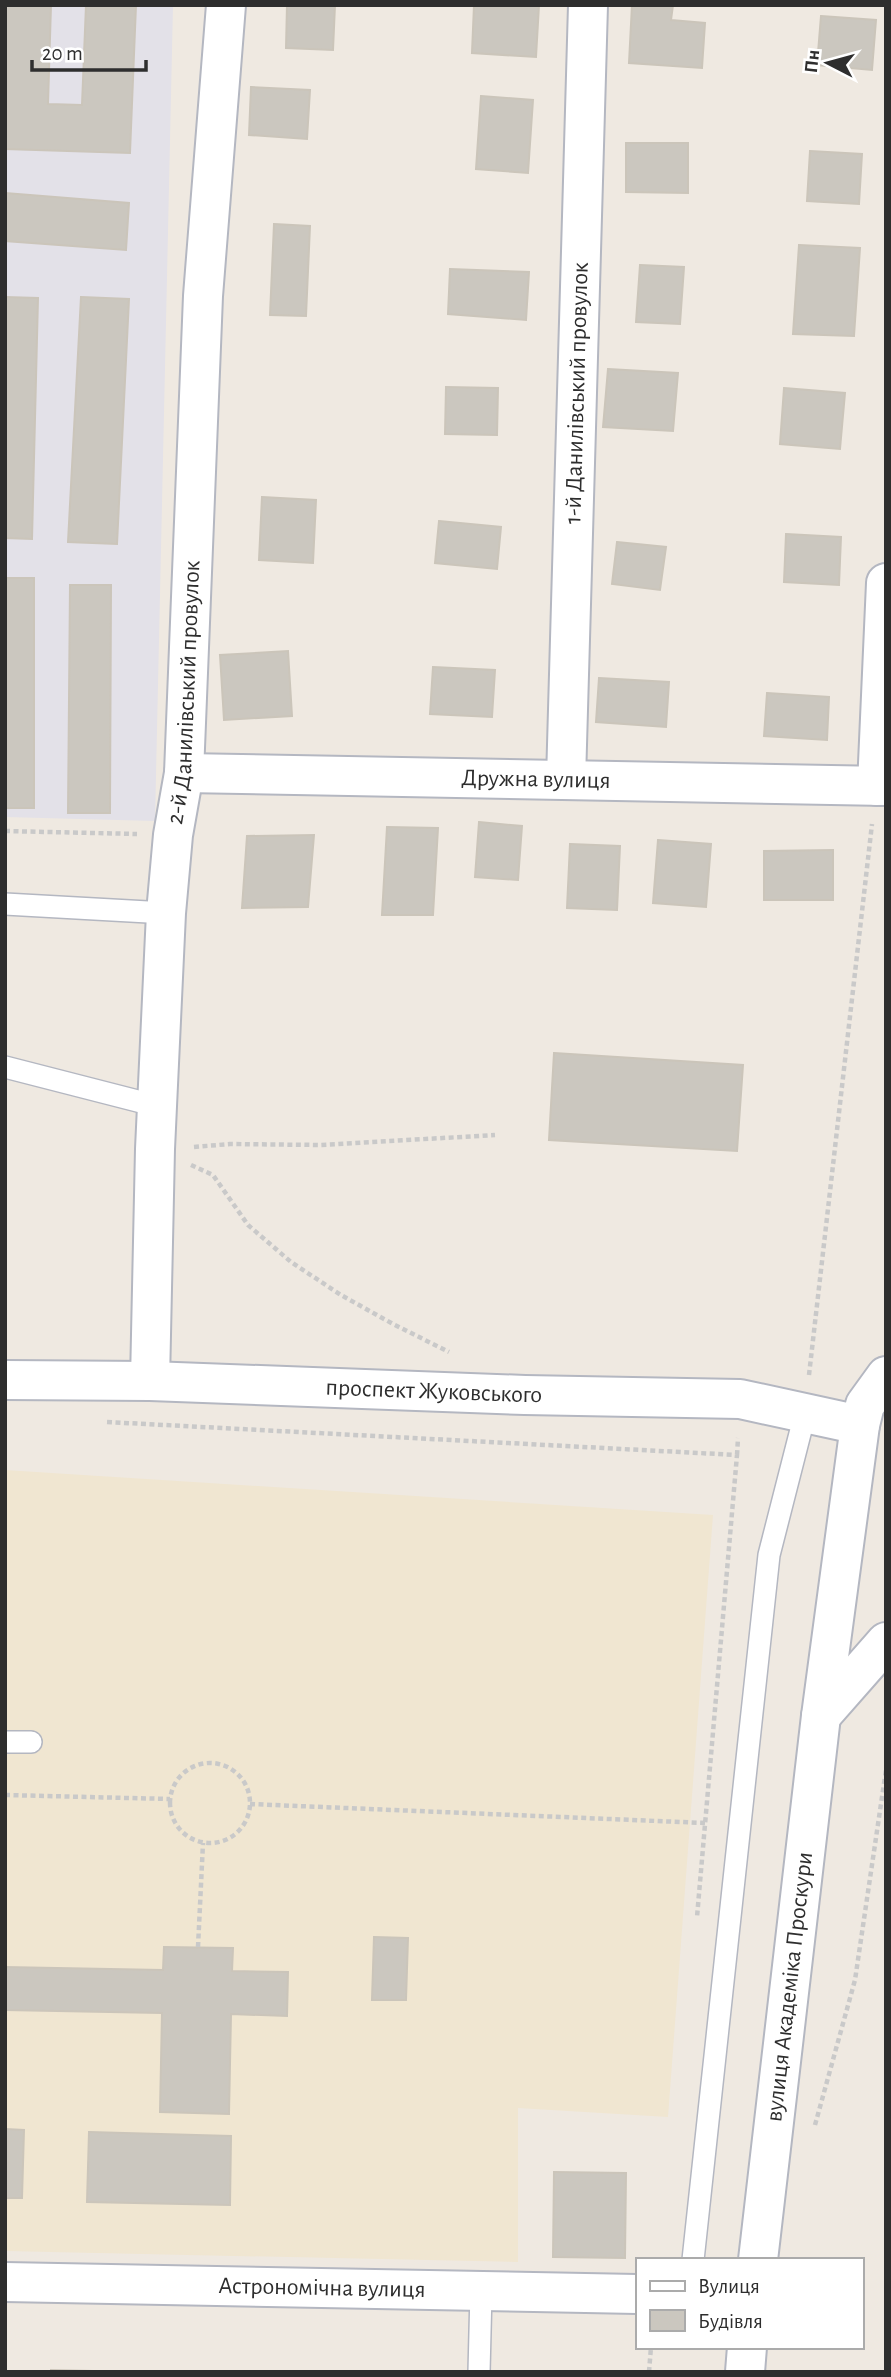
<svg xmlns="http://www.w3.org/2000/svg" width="891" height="2377" font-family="'Alegreya Sans',sans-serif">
<rect width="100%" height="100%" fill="#efe9e1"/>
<!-- industrial -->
<path fill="#e3e1e8" d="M 5,5 L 173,5 L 155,821 L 5,817 Z"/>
<!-- education -->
<path fill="#f0e6d1" d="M 5,1470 L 713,1515 L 668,2117 L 518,2108 L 518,2262 L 5,2251 Z"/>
<!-- building -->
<path fill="#cbc7bf" stroke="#cbc5ba" stroke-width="2" d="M 5,5 L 51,5 L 48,104 L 82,105 L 86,5 L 136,5 L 130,153 L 5,149 Z
M 287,5 L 335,5 L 333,50 L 286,48 Z
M 474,5 L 539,5 L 536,57 L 472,53 Z
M 632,5 L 673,5 L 671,20 L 705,23 L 702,68 L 629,63 Z
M 821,16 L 876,20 L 872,70 L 817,65 Z
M 251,87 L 310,90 L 307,139 L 249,135 Z
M 481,96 L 533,100 L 528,173 L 476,169 Z
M 626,143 L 688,143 L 688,193 L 626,192 Z
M 810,151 L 862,154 L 859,204 L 807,201 Z
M 5,193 L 129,203 L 126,250 L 5,241 Z
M 274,224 L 310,226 L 306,316 L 270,315 Z
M 799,245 L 860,248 L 854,336 L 793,334 Z
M 640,265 L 684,267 L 680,324 L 636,322 Z
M 450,269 L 529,272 L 526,320 L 448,314 Z
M 5,297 L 38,298 L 32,539 L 5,538 Z
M 81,297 L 129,299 L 117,544 L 68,542 Z
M 608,369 L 678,373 L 673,431 L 603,427 Z
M 446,387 L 498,388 L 497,435 L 445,434 Z
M 784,388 L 845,393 L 840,449 L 780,444 Z
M 262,497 L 316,500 L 313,563 L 259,560 Z
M 439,521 L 501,527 L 497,569 L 435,563 Z
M 786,534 L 841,537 L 839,585 L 784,582 Z
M 617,542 L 666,547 L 660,590 L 612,584 Z
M 5,578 L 34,578 L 34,808 L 5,808 Z
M 70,585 L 111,585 L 110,813 L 68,813 Z
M 288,651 L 292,716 L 224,720 L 220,655 Z
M 433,667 L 495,670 L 492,717 L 430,714 Z
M 599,678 L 669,682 L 666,727 L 596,722 Z
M 767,693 L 829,697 L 827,740 L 764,736 Z
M 479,822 L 522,826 L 518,880 L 475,877 Z
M 387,827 L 438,828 L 433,915 L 382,915 Z
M 314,835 L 308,907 L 242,908 L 247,836 Z
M 658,840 L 711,844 L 706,907 L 653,903 Z
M 570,844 L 620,846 L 617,910 L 567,908 Z
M 833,850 L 833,900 L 764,900 L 764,851 Z
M 554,1053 L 743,1065 L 737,1151 L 549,1140 Z
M 374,1937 L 408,1938 L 406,2000 L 372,2000 Z
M 164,1947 L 233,1948 L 232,1971 L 288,1972 L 287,2016 L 231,2014 L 229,2114 L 160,2112 L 162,2013 L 5,2010 L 5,1967 L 163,1970 Z
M 5,2129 L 24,2130 L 22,2198 L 5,2198 Z
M 89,2132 L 231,2136 L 230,2205 L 87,2202 Z
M 554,2172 L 626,2173 L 625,2258 L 553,2257 Z
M 51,2370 L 136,2372 L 51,2372 Z"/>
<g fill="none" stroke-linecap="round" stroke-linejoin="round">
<defs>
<path id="service" d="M 5,904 L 166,913
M 5,1067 L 157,1106
M 5,1742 L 31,1742
M 693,2260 L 769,1555 L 805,1414
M 479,2372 L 481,2292"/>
<g id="minor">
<path id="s1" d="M 184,773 L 886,786"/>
<path id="s2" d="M 566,780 L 588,5"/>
<path d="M 877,786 L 886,583"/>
<path id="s3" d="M 150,1381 L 155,1149 L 166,913 L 173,835 L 184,773 L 203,296 L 226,5"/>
<path id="s4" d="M 5,2282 L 637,2294"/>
</g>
<g id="tertiary">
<path id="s5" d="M 5,1380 L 150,1381 L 525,1395 L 740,1399 L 860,1425"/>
<path d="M 821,1716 L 886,1642"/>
<path id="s6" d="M 758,2260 L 821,1716 L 860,1425 L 865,1405 L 886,1376"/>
<path d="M 745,2372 L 747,2347"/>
</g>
</defs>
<!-- service casing -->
<use href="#service" stroke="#b4b7c1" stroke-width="24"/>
<!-- minor casing -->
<use href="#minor" stroke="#b4b7c1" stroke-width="42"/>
<!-- tertiary casing -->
<use href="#tertiary" stroke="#b4b7c1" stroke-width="42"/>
<!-- path -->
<path stroke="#c9c9c9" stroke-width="4.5" stroke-dasharray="5 3.5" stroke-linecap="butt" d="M 5,831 L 137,834
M 194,1147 L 230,1144 L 321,1145 L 495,1135
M 191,1165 L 213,1175 L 248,1225 L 291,1262 L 341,1295 L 393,1324 L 449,1352
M 809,1375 L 872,824
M 107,1422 L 737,1455 L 697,1917
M 737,1455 L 738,1438
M170 1803a40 40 0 1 1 80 0a40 40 0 1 1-80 0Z
M 5,1795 L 170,1799
M 250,1804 L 705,1823
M 198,1947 L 203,1843
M 815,2125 L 855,1980 L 886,1770
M 649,2372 L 651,2347"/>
<!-- service -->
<use href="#service" stroke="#fff" stroke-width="21"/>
<!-- minor -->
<use href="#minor" stroke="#fff" stroke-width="38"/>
<!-- tertiary -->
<use href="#tertiary" stroke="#fff" stroke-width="38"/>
</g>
<g text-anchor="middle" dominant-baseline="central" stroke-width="6" stroke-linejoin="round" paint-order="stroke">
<!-- street labels -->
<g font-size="24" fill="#2e2e2e" stroke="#fff">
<text stroke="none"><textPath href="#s2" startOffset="387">1-й Данилівський провулок</textPath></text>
<text stroke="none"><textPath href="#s3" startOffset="690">2-й Данилівський провулок</textPath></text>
<text stroke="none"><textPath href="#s1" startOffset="352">Дружна вулиця</textPath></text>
<text stroke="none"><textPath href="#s5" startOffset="429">проспект Жуковського</textPath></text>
<text stroke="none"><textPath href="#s6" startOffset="275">вулиця Академіка Проскури</textPath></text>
<text stroke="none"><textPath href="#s4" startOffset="317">Астрономічна вулиця</textPath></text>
</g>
</g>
<!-- border -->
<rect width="891" height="2377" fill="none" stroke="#2e2e2e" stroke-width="14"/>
<!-- legend -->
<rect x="636" y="2258" width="228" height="91" fill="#ffffff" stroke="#ababab" stroke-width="2"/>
<rect x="650" y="2281" width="35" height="10" fill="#ffffff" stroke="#ababab" stroke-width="2"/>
<text x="698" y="2293" font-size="21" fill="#2e2e2e">Вулиця</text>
<rect x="650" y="2310" width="35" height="21" fill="#cbc7bf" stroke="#ababab" stroke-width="2"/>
<text x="698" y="2328" font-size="21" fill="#2e2e2e">Будівля</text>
<!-- north arrow -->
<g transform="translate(828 63) rotate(276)" stroke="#ffffff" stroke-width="5" paint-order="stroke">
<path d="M0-5L12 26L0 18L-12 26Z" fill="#2e2e2e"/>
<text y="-10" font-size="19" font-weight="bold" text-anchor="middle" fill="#2e2e2e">Пн</text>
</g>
<!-- scale -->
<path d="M32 60v10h114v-10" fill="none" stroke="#2e2e2e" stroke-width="3.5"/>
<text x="42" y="60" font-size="21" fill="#2e2e2e" stroke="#ffffff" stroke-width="5" paint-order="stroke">20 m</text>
</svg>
